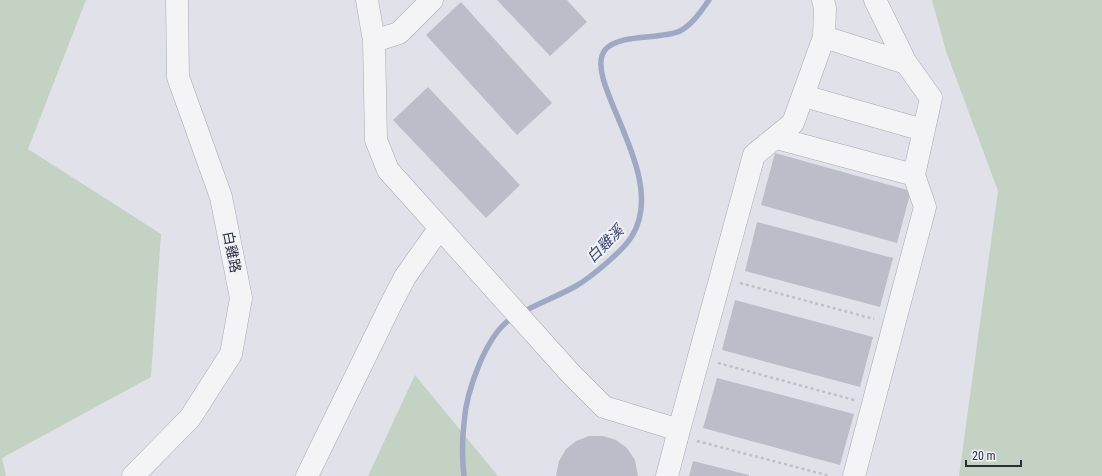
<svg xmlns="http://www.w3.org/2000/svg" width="1102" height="476" font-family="'Roboto Condensed','Noto Sans TC',sans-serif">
<rect width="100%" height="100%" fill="#e1e2e9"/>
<!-- green -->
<path fill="#c3d2c3" d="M 0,0 L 86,0 L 28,149 L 161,234 L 151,377 L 2,458 L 6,476 L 0,476 Z
M 932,0 L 1102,0 L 1102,476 L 959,476 L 998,191 L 946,51 Z
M 415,375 L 498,476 L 368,476 Z"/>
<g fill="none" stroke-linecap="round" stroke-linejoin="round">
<!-- stream -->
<path stroke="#9fa9c5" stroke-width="5.5" d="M 521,313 C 539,303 558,296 576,286 C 590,278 624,250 632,236 C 670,175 581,80 605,50 C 619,33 660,40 680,31 C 693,24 701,11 709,0
M 464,476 C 462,459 462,441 464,423 C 466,393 486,332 514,317"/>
</g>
<!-- building -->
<path fill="#bcbdc8" d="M 497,0 L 567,0 L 587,22 L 550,56 Z
M 461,2 L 552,103 L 517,135 L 426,35 Z
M 428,87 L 520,185 L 486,218 L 393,120 Z
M 775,153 L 911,191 L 897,243 L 761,205 Z
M 757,222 L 893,258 L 880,307 L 745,271 Z
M 735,300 L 873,337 L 860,387 L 722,350 Z
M 717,378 L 854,414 L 840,465 L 703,428 Z
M 589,436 L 603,436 L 616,440 L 627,448 L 635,460 L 638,476 L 556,476 L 559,461 L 566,449 L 576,441 Z
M 693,461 L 749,475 L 749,476 L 689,476 Z"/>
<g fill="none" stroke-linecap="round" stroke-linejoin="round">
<defs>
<path id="minor" d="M 367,0 L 374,41 L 376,140 L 388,170 L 571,374 L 604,407 L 679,430 L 754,155 L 793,123 L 824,37 L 825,8 L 823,0
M 824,37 L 906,63
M 374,41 L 399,33 L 432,0
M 804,96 L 923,130
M 776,138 L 914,175
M 133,476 L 190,418 L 231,354 L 241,298 L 221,197 L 178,77 L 177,0
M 307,476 L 391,304 L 405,277 L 439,229
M 667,476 L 679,430
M 854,476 L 925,207 L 914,175 L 931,98 L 906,63 L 875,0"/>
</defs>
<!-- minor casing -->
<use href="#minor" stroke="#a7a8b3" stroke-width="23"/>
<!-- path -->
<path stroke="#c0c0c7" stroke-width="2.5" stroke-dasharray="3 3" stroke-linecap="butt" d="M 740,283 L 874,319
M 718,363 L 854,400
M 697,441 L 830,476"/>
<!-- minor -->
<use href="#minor" stroke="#f4f4f7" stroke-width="22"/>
</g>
<g text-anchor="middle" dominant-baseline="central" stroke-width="4" stroke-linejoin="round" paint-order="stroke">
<!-- street labels -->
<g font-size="14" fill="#2b2d3f" stroke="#f1f2f6">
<text transform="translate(232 252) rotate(79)">白雞路</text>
</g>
<!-- water labels -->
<g font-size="15" font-style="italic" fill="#39446f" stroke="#f1f2f6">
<text transform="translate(605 244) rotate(-45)">白雞溪</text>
</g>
</g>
<!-- scale -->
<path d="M966 460v6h55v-6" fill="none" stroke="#2b2d3f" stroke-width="2"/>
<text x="972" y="460" font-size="12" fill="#2b2d3f" stroke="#f1f2f6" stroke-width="3" paint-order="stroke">20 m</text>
</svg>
